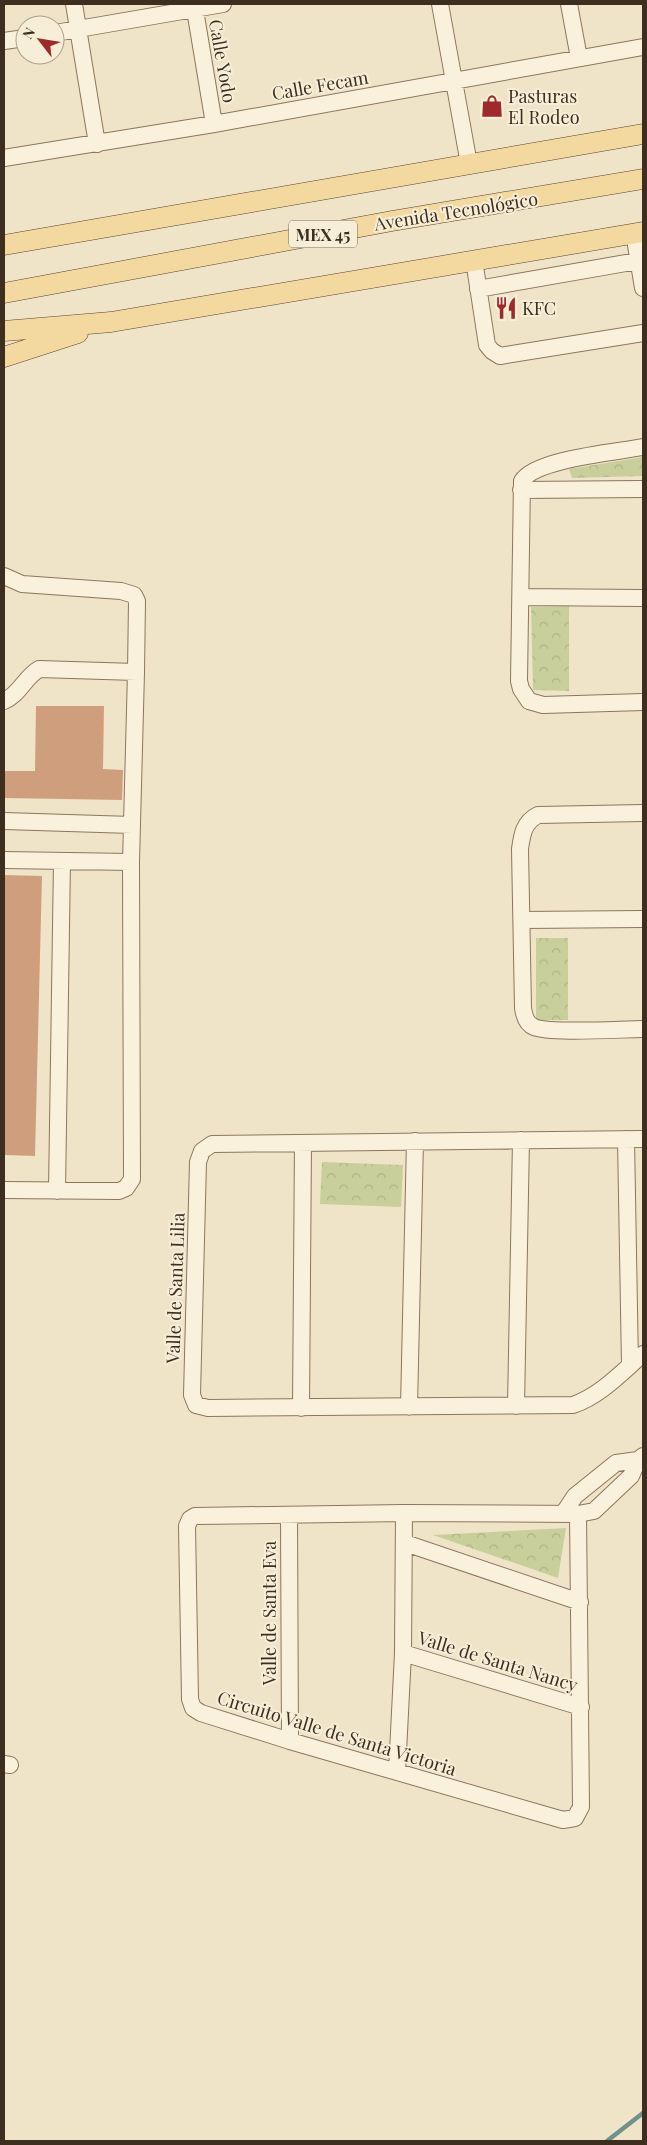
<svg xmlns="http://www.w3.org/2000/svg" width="647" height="2145" font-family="'Playfair Display',serif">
<defs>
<pattern id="park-crowns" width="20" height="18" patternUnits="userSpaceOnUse" patternTransform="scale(1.25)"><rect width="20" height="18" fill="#c9cf9b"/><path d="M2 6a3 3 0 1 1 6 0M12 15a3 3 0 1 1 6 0" fill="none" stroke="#aeb285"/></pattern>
</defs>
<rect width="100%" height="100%" fill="#f0e4c8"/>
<!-- park -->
<path fill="url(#park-crowns)" d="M 643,457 L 643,476 L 572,478 L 569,469 Z
M 569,606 L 569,691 L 533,690 L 531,607 Z
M 536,938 L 568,938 L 568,1020 L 536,1020 Z
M 322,1162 L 403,1165 L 401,1207 L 320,1204 Z
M 566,1528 L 558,1578 L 433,1535 Z"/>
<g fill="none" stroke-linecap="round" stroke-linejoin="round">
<!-- stream -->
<path stroke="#6f938a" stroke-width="4.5" d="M 607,2141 L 643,2113"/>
</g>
<!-- building -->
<path fill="#cf9f7d" d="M 36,706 L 104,706 L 103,769 L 123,770 L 122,800 L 4,798 L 4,771 L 35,771 Z
M 4,875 L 42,876 L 35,1156 L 4,1155 Z"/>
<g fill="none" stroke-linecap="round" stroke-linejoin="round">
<defs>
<path id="minor" d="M 74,4 L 97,144
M 194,4 L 214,124
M 440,4 L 469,164
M 569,4 L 579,58
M 55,33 L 223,4
M 4,41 L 25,38
M 4,158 L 214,124 L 643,47
M 634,233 L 643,288
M 474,260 L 487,345 L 492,351 L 500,356 L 643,333
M 478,289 L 643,260
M 643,447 C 617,452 535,459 522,481 L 519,681 L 521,689 L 529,701 L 543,705 L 643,702
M 521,490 L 643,489
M 4,576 L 22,584 L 121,591 L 134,595 L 137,601 L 136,672
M 521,597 L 643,598
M 4,701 C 19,695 25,677 39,669 L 136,672 L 131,862 L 132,1179 L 126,1188 L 119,1191 L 4,1190
M 643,813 L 538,815 C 524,822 522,834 520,849 L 523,1008 C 524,1015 526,1024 534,1027 C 550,1034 622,1029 643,1029
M 4,821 L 132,825
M 4,860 L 131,862
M 522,920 L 643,919
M 626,1139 L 630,1365
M 643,1139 L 212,1144 L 202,1151 L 198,1162 L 192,1395 L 196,1405 L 208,1408 L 573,1405 C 600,1396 622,1372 643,1354
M 57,1191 L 62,861
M 516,1406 L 521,1140
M 409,1407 L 415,1141
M 301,1408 L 303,1143
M 563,1514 L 575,1496 L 616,1463 L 638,1460
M 578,1514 L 581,1807 L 575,1818 L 563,1820 L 290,1741 L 201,1713 L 193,1708 L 190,1699 L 187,1526 L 190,1519 L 195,1516 L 404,1513 L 578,1514 L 594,1511 L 631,1476 L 638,1460 L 643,1456
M 289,1515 L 290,1741
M 405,1543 L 580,1602
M 403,1653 L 581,1707
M 4,1764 L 10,1765
M 397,1772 L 403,1653 L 404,1513"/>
<path id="major" d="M 4,245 L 643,134
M 4,293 L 392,221 L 643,179
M 4,331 L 111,322 L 643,232
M 4,357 L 78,333"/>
</defs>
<!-- minor casing -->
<use href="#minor" stroke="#8d765c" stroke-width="18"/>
<!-- major casing -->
<use href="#major" stroke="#5b4430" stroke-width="21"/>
<!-- minor -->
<use href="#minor" stroke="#faf1dc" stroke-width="16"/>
<!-- major -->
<use href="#major" stroke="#f3d9a0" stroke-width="20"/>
</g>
<!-- icons -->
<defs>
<symbol id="shop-bare" viewBox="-9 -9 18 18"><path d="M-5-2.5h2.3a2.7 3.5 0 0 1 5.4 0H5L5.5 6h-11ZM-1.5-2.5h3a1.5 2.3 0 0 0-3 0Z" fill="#9e2a2b" stroke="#f7eed8" stroke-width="2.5" paint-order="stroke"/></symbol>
<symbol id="restaurant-bare" viewBox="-9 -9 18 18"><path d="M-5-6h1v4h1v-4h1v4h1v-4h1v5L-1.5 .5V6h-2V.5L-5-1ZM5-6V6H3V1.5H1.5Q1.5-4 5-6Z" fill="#9e2a2b" stroke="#f7eed8" stroke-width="2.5" paint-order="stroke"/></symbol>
</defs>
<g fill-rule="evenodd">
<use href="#shop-bare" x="476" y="90" width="32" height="32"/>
<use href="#restaurant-bare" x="490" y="292" width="32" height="32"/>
</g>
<g text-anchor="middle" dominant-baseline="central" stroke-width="4" stroke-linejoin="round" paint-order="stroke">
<!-- shield labels -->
<rect fill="#f7eed8" stroke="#756857" stroke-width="1" x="289" y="220.5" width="68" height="27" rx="4"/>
<g font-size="16" font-weight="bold" fill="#3d2e20">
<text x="323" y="234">MEX 45</text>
</g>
<!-- street labels -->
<g font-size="18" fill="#3d2e20" stroke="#f7eed8">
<text transform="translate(223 61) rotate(80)">Calle Yodo</text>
<text transform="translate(320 85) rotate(-10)">Calle Fecam</text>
<text transform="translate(456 211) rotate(-9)">Avenida Tecnológico</text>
<text transform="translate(175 1288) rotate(-88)">Valle de Santa Lilia</text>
<text transform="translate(269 1613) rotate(-90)">Valle de Santa Eva</text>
<text transform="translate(498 1661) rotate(17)">Valle de Santa Nancy</text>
<text transform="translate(337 1733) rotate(17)">Circuito Valle de Santa Victoria</text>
</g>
<!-- poi labels -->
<g font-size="18" fill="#3d2e20" stroke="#f7eed8" text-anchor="start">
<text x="508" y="96">Pasturas<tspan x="508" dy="21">El Rodeo</tspan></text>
<text x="522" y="308">KFC</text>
</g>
</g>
<!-- border -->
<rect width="647" height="2145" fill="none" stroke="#3d2e20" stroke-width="10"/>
<!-- north arrow -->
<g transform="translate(40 40) rotate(301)"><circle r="24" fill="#f7eed8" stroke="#ada18e"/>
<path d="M0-4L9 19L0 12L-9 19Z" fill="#9e2a2b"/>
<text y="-8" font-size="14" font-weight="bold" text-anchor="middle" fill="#3d2e20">N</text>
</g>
</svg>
